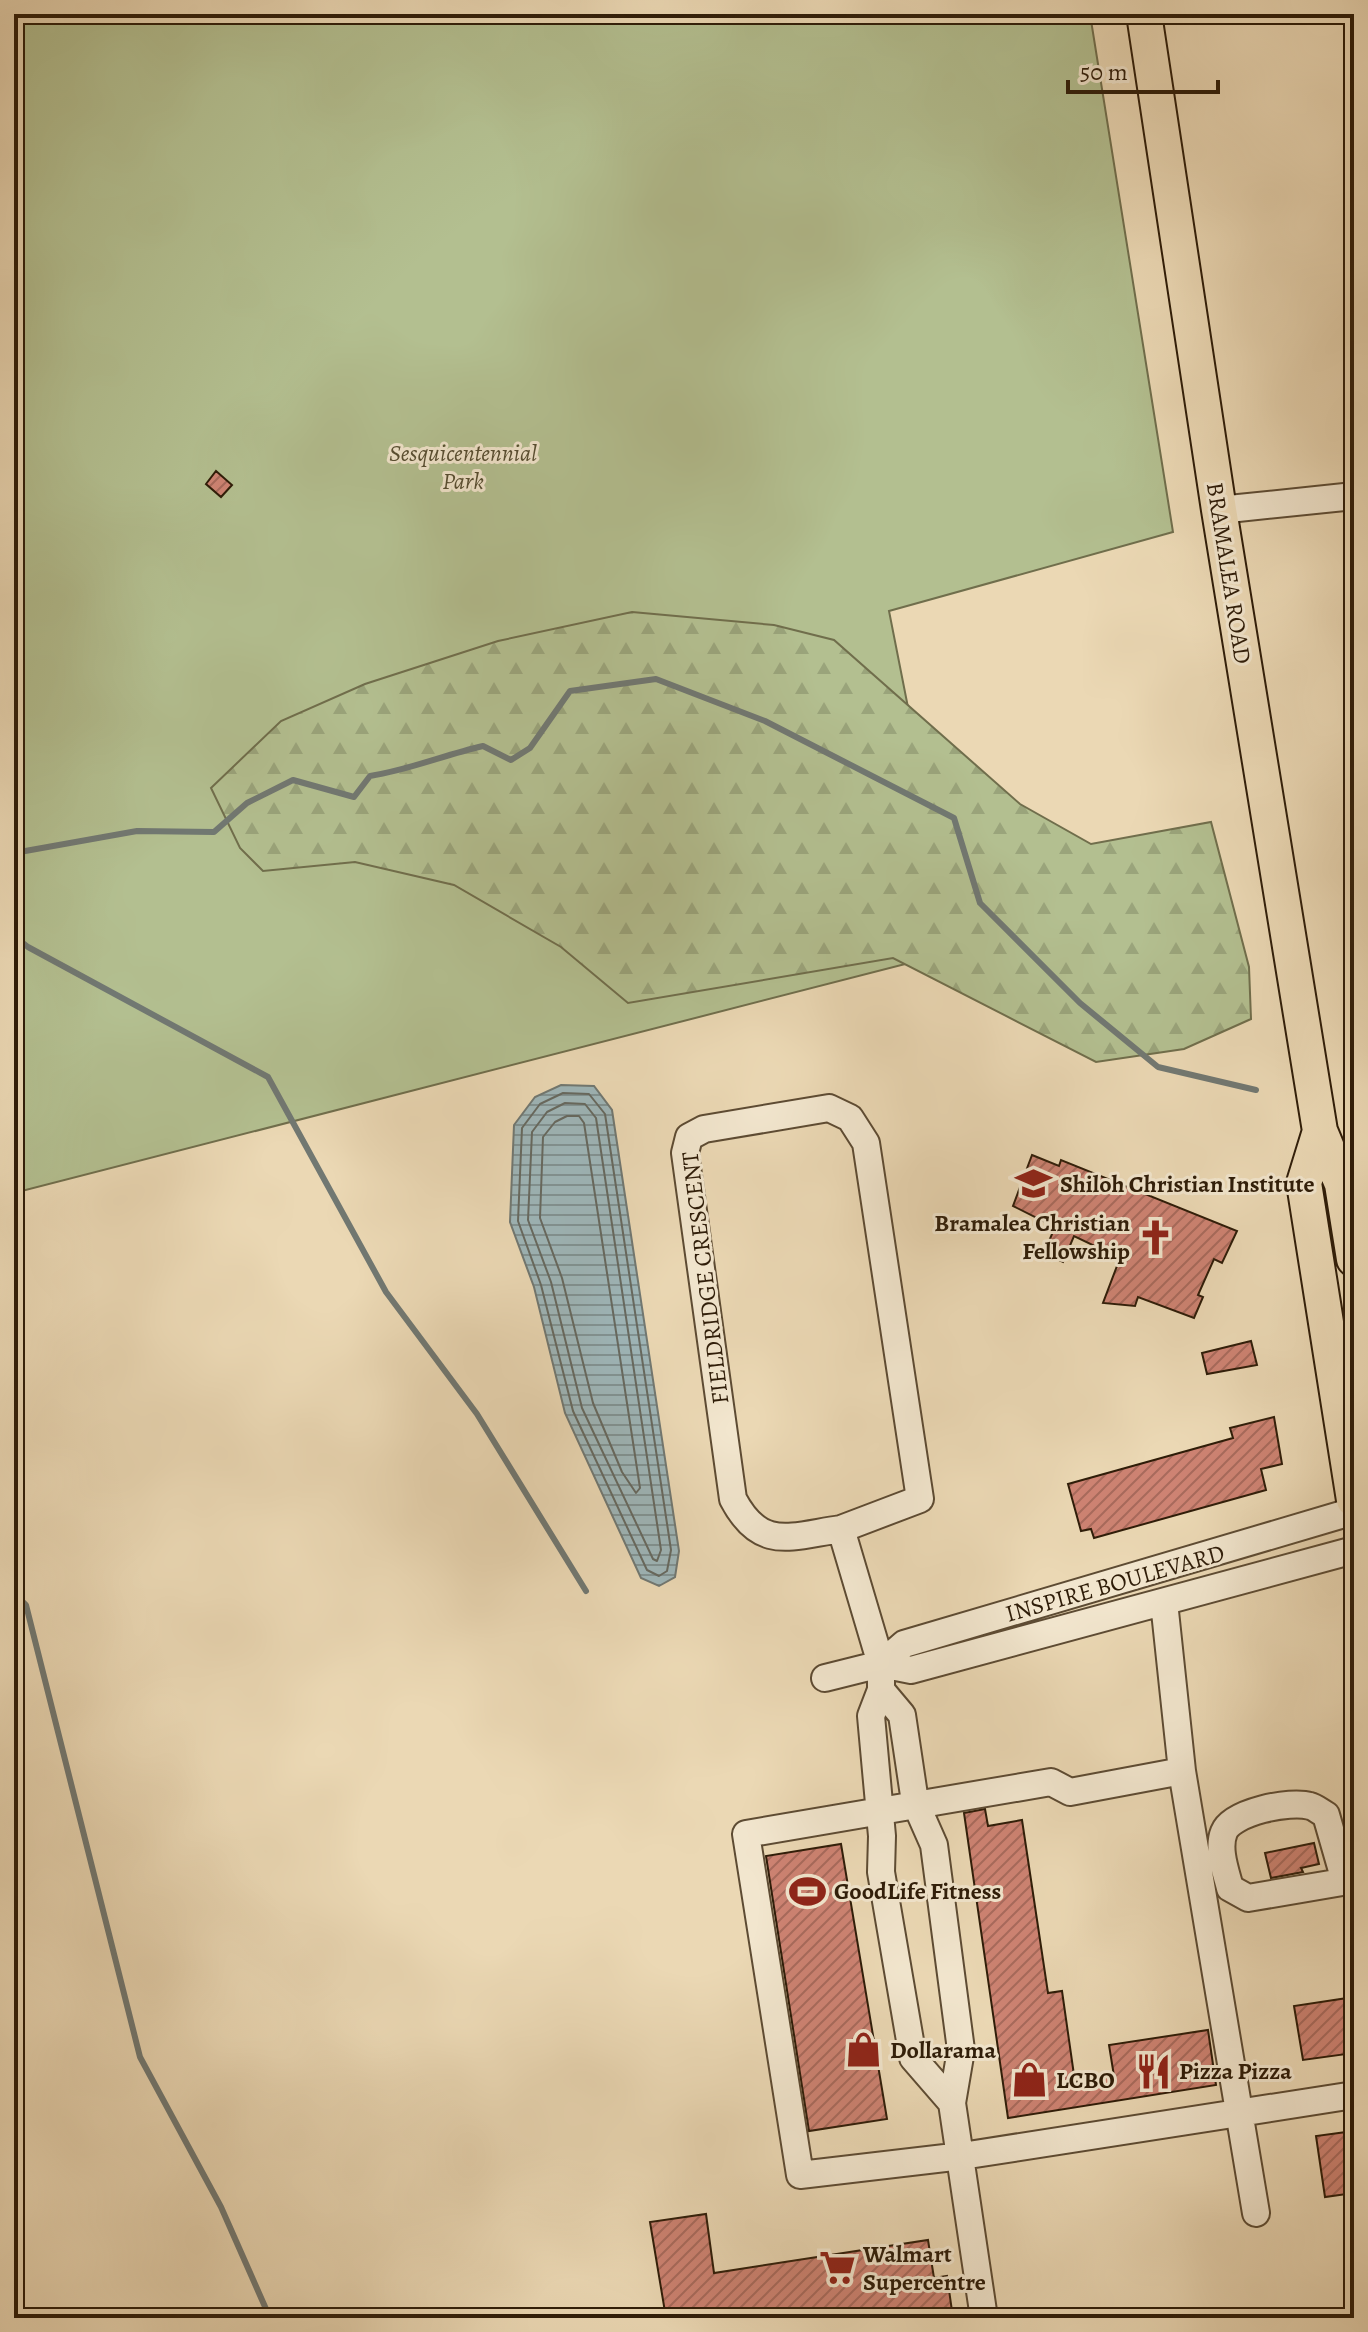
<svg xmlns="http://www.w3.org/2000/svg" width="1368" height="2332" font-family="Alegreya,serif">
<defs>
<pattern id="forest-firs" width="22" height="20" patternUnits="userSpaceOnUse" patternTransform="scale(2)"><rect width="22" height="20" fill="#b3bf90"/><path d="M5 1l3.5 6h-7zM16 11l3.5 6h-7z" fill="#9aa47b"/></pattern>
<pattern id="water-rules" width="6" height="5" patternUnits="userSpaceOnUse" patternTransform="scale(2)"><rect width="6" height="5" fill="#9eb6b9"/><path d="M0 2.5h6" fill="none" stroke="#819394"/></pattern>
<pattern id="building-hatch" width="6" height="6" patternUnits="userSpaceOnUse" patternTransform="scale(2)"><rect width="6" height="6" fill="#ce8373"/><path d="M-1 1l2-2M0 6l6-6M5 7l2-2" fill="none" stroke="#a86a5c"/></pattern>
</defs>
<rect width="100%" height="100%" fill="#ebd8b4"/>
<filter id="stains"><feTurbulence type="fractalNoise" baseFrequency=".0025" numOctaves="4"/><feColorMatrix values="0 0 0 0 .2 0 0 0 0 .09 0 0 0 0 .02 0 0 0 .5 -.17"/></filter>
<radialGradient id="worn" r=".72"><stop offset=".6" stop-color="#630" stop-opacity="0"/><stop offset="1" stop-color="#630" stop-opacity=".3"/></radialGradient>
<!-- green -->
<path fill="#b3bf90" stroke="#706e4c" stroke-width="2" d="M 14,14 L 1090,14 L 1173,532 L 889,611 L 956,951 L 14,1193 Z"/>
<!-- forest -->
<path fill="url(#forest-firs)" stroke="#706e4c" stroke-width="2" d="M 632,612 L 774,625 L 834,640 L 1020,804 L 1091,844 L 1211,822 L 1249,967 L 1251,1019 L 1184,1049 L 1096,1062 L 893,958 L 628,1003 L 561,947 L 454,885 L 355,862 L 263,871 L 240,848 L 211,788 L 281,721 L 365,684 L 498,641 Z"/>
<!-- water -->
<path fill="url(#water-rules)" stroke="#717872" stroke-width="2" d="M 561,1085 L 594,1086 L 612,1110 L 679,1551 L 675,1577 L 659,1586 L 641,1578 L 565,1413 L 534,1287 L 510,1222 L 514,1125 L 535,1097 Z"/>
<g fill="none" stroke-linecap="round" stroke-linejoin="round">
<!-- shore -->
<path stroke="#666960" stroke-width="2" d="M 563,1093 L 589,1094 L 605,1114 L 671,1550 L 667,1571 L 659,1576 L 647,1570 L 573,1411 L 541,1285 L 518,1221 L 522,1128 L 540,1104 Z
M 565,1103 L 585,1104 L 596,1118 L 661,1550 L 657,1561 L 653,1559 L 582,1408 L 551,1282 L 528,1220 L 532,1132 L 547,1112 Z
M 567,1116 L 579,1116 L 584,1123 L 640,1488 L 636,1493 L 622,1472 L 593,1403 L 562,1278 L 540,1218 L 543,1137 L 555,1122 Z"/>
<!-- stream -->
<path stroke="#717872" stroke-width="6" d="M 14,853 L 137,831 L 214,832 L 247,803 L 293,780 L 354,797 L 370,776 C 409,770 444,755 483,746 L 511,760 L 530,748 L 570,691 L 656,679 L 765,721 L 954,818 L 980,903 L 1080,1003 L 1158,1067 L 1256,1090
M 14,936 L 28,947 L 268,1077 L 386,1292 L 477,1414 L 586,1591
M 1352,1110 L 1354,1112
M 14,1593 L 26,1605 L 140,2057 L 221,2207 L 270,2318"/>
</g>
<!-- building -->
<path fill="url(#building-hatch)" stroke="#2e1c08" stroke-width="2" d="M 216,471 L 232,485 L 221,497 L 206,484 Z
M 1032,1155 L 1059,1166 L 1061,1160 L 1237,1231 L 1222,1263 L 1214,1259 L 1198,1295 L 1203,1297 L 1194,1318 L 1138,1297 L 1135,1306 L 1103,1303 L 1120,1258 L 1074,1236 L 1063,1262 L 1044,1253 L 1055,1227 L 1013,1206 Z
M 1251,1341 L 1257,1365 L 1207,1374 L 1202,1353 Z
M 1274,1417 L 1282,1464 L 1261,1469 L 1266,1490 L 1094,1538 L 1091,1529 L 1081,1531 L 1068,1484 L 1233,1438 L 1230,1428 Z
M 985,1809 L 988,1826 L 1022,1820 L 1048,1993 L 1062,1991 L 1075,2082 L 1114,2076 L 1109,2045 L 1208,2030 L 1216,2085 L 1008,2118 L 964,1813 Z
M 1314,1843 L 1319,1864 L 1301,1868 L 1303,1872 L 1271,1878 L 1265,1853 Z
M 841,1844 L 887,2119 L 809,2131 L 766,1856 Z
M 1354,1997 L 1354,2053 L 1303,2060 L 1294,2006 Z
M 1354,2131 L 1354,2193 L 1325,2197 L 1316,2136 Z
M 706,2214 L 714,2273 L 928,2240 L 934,2278 L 947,2276 L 953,2318 L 666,2318 L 650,2222 Z"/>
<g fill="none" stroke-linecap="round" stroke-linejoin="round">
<defs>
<path id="minor" d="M 1219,510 L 1354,496
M 841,1529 L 920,1499 L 866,1143 L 850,1118 L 829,1108 L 704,1129 L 689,1137 L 685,1153 L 733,1499 C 761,1552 790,1536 841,1529 L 881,1664 L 881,1690 L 871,1716 L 882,1836 L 881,1872 L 913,2058 L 952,2103
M 1164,1602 L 1182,1771 L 1256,2213
M 881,1664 L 911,1670 L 1354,1550
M 825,1678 L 881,1664 L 904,1644 L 1354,1511
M 881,1690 L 902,1715 L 915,1802 L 934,1845 L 961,2050 L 952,2103 L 984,2318
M 1182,1771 L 1070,1792 L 1051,1782 L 746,1834 L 800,2175 L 962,2156 L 1354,2095
M 1345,1881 L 1326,1815 C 1322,1813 1315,1807 1310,1806 C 1290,1800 1232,1812 1224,1832 C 1217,1849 1226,1872 1230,1888 L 1248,1898 L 1354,1880"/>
<path id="major" d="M 1144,14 L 1219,510 L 1320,1131 L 1342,1184 L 1354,1259
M 1320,1131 L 1304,1183 L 1354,1500"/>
</defs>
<!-- minor casing -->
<use href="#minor" stroke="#5d4b33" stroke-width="30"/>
<!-- major casing -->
<use href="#major" stroke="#2e1c08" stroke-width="38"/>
<!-- minor -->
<use href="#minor" stroke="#f2e6ce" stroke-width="26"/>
<!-- major -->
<use href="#major" stroke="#ebd8b4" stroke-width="34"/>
</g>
<!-- icons -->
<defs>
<symbol id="school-bare" viewBox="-9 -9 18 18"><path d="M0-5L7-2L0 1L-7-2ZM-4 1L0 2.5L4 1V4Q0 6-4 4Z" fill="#8f2418" stroke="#f2e6ce" stroke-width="2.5" paint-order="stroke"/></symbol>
<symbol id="church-bare" viewBox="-9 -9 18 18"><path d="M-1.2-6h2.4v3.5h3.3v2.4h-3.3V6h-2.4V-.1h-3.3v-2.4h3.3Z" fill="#8f2418" stroke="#f2e6ce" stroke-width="2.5" paint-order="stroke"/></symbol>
<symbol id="stadium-bare" viewBox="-9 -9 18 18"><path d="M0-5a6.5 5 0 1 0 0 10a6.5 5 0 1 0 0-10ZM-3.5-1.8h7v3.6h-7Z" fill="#8f2418" stroke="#f2e6ce" stroke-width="2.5" paint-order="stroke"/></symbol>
<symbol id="shop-bare" viewBox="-9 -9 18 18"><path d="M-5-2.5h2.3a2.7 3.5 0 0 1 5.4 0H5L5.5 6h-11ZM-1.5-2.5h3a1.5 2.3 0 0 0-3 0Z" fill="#8f2418" stroke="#f2e6ce" stroke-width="2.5" paint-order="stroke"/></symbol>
<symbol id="restaurant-bare" viewBox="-9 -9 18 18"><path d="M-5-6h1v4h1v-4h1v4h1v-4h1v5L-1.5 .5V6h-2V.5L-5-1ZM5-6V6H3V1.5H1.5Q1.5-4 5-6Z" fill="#8f2418" stroke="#f2e6ce" stroke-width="2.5" paint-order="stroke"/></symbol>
<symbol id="supermarket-bare" viewBox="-9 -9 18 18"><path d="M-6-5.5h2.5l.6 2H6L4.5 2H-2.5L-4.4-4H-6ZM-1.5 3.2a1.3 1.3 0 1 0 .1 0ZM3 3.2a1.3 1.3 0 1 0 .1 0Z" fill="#8f2418" stroke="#f2e6ce" stroke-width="2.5" paint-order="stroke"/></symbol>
</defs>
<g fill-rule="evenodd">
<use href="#school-bare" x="1008" y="1158" width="51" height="51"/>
<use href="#church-bare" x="1130" y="1212" width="51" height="51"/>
<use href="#stadium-bare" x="782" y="1866" width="51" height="51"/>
<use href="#shop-bare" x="838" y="2024" width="51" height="51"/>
<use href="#restaurant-bare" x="1128" y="2046" width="51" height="51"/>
<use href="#shop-bare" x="1004" y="2054" width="51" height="51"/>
<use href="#supermarket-bare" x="812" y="2242" width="51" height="51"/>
</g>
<g text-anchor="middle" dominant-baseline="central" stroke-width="6" stroke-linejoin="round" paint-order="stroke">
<!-- park labels -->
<g font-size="24" font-style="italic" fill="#564d31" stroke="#f2e6ce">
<text x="463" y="453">Sesquicentennial<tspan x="463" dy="28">Park</tspan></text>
</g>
<!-- street labels -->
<g font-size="24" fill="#2e1c08" stroke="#f2e6ce">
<text transform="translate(1229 573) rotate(81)">BRAMALEA ROAD</text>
<text transform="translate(705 1278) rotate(-97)">FIELDRIDGE CRESCENT</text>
<text transform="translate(1115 1583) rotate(-16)">INSPIRE BOULEVARD</text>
</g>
<!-- poi labels -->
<g font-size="24" font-weight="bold" fill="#2e1c08" stroke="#f2e6ce" text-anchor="start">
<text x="1060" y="1184">Shiloh Christian Institute</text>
<text x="1130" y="1223" text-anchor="end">Bramalea Christian<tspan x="1130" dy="28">Fellowship</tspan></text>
<text x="834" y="1891">GoodLife Fitness</text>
<text x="890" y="2050">Dollarama</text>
<text x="1179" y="2071">Pizza Pizza</text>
<text x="1056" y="2080">LCBO</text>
<text x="863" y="2254">Walmart<tspan x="863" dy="28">Supercentre</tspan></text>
</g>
</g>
<!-- margin -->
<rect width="1368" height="2332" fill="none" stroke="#ebd8b4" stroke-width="48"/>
<rect x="16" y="16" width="1336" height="2300" fill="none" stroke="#2e1c08" stroke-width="4"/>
<rect x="24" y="24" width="1320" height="2284" fill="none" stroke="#2e1c08" stroke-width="2"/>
<!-- scale -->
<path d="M1068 80v12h150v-12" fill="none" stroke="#2e1c08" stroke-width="4"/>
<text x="1080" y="80" font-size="24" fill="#2e1c08" stroke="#f2e6ce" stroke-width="6" paint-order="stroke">50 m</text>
<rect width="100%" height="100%" filter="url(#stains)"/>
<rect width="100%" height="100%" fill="url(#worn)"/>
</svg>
